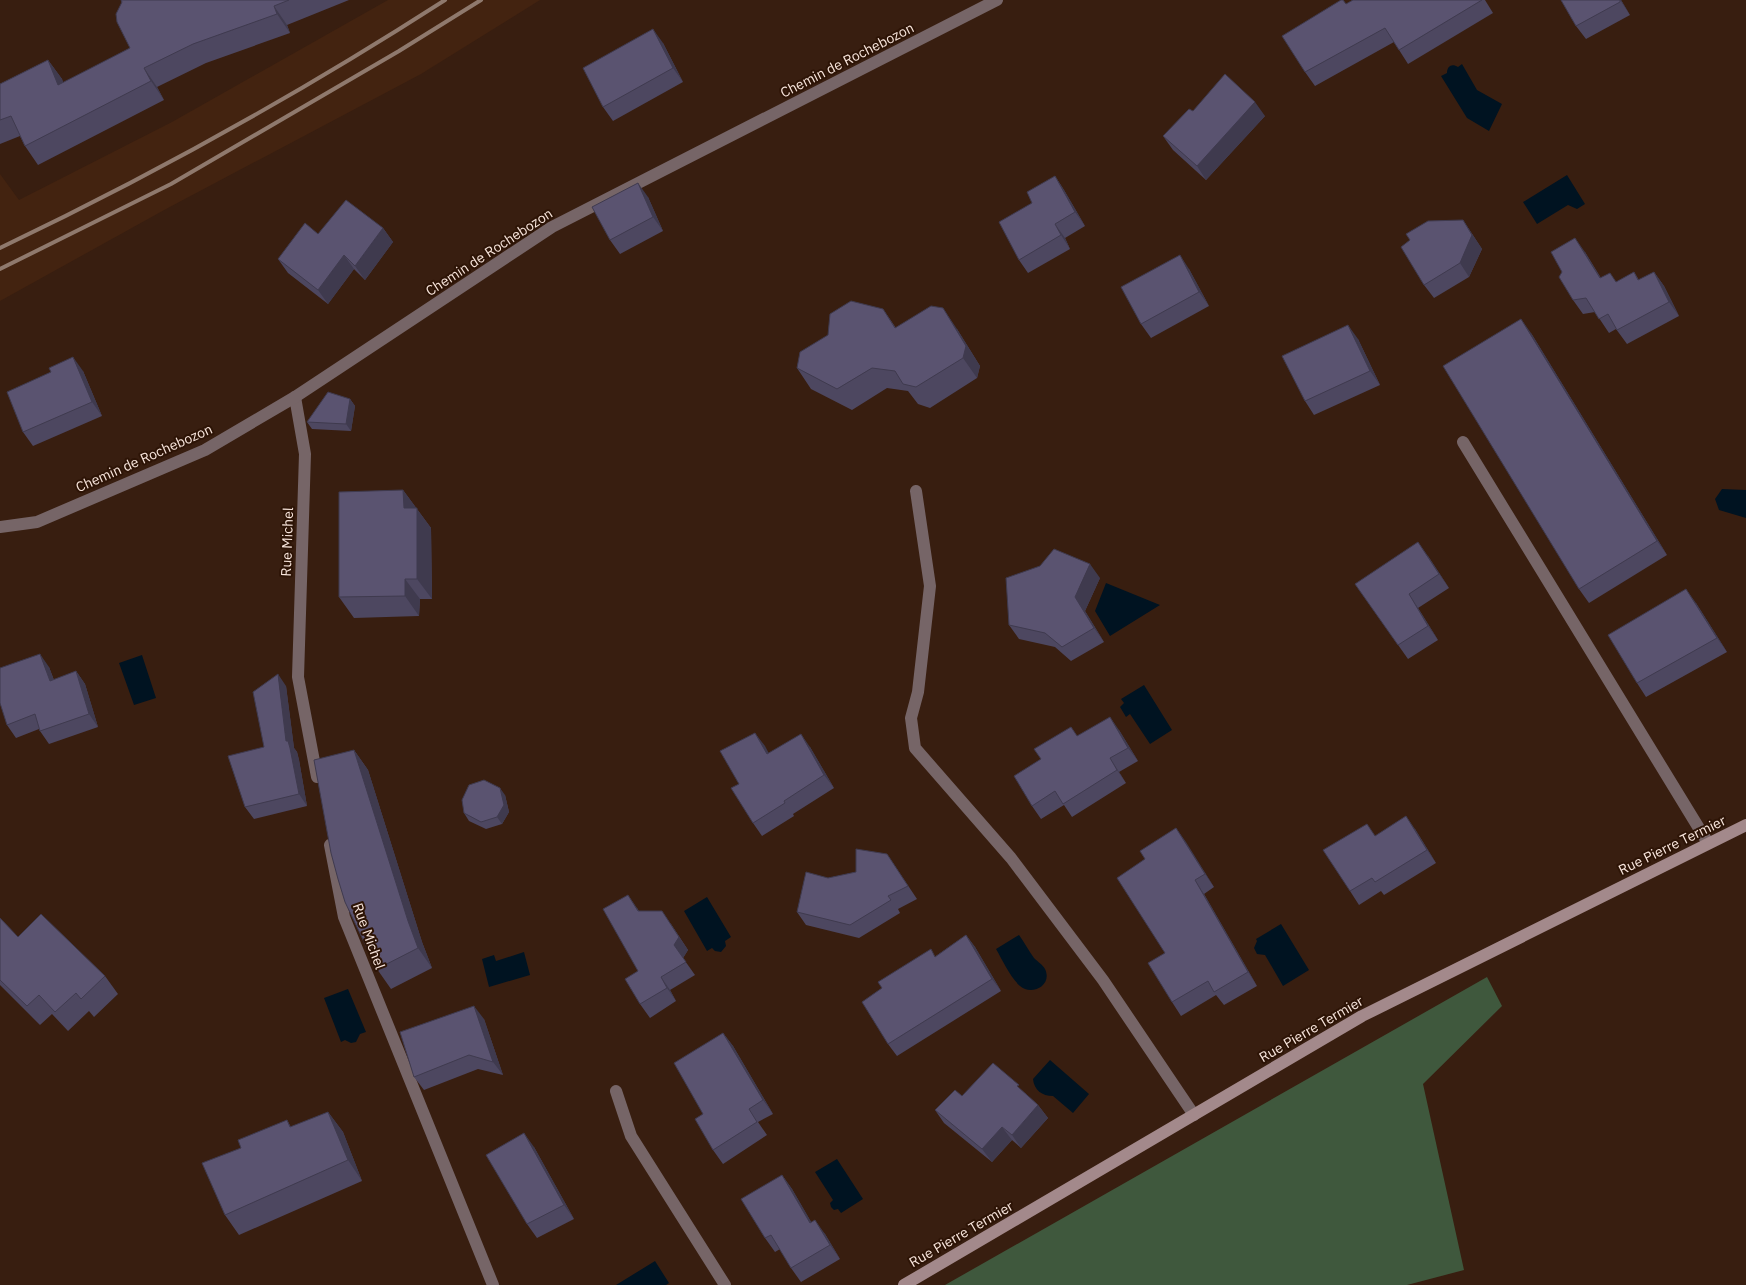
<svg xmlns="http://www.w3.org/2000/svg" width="1746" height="1285" font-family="'IBM Plex Sans',sans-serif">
<rect width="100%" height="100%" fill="#381e10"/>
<!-- built -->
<path fill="#432310" d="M 388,0 L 540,0 L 421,74 L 166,209 L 0,301 L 0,174 L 19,200 L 172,122 Z"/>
<!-- forest -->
<path fill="#3f583d" d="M 1487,977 L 1502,1006 L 1423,1084 L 1464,1270 L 1407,1285 L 945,1285 Z"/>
<!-- water -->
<path fill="#001321" d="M 1462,64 L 1477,90 L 1502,104 L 1489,131 L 1467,118 L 1441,76 L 1447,73 C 1447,66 1452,63 1458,67 Z
M 1567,175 L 1585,204 L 1577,209 L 1568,205 L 1537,224 L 1523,202 Z
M 1722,489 L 1746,490 L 1746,518 L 1719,510 L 1715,499 Z
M 1106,583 L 1160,605 L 1110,636 L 1095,611 Z
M 142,655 L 156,698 L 134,705 L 119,663 Z
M 1144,685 L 1172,730 L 1150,744 L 1130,714 L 1126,717 L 1120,707 L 1124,703 L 1121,699 Z
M 707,897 L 731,937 L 725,941 L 726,946 L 721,952 L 715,951 L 712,948 L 707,951 L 684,911 Z
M 1281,924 L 1309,970 L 1283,986 L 1265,955 L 1257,954 L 1254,948 L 1257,941 L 1256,939 Z
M 1019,935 C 1024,942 1029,951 1034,958 C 1038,962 1043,965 1045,969 C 1053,986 1031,996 1020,986 C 1010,977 1003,961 996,949 Z
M 524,952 L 530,975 L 489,987 L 482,959 L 494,955 L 496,961 Z
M 348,989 L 366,1032 L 360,1034 L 356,1042 L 351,1043 L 345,1040 L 341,1042 L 324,998 Z
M 1050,1060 L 1089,1094 L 1073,1113 L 1053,1096 C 1042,1096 1034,1090 1033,1079 Z
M 837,1159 L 863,1199 L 841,1213 L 838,1209 L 834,1210 L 831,1207 L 830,1203 L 833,1200 L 815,1172 Z
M 655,1261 L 669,1283 L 666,1285 L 616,1285 Z"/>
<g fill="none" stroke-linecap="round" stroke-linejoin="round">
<!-- lane -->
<path stroke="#766567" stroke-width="12" d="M 295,397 L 305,454 L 298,677 L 317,777
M 916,491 L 930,586 L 918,692 L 911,718 L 915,748 L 1011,858 L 1103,980 L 1194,1115
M 330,845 L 344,917 L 493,1285
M 616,1091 L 631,1136 L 725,1285"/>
<!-- street -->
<path stroke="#766567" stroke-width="12" d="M 1463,442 L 1708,843
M 0,527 L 37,522 L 205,450 L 295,397 L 552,227 L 997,0"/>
<!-- secondary -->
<path stroke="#a3898b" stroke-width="12" d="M 904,1285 L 1362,1016 L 1746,825"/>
<!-- rail -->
<path stroke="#8f796d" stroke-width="4" d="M 0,248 C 153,175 302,92 445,0
M 0,269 L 171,184 L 399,51 L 481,0"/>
</g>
<!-- wall -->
<path fill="#4d4760" d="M 121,0 L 349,0 L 287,25 L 290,33 L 206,63 L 157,87 L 164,100 L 38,165 L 25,146 L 20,136 L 0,144 L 0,84 L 48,60 L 62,79 L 63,83 L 130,48 Z
M 1353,0 L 1485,0 L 1493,13 L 1408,64 L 1394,42 L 1315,86 L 1305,72 L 1346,4 Z
M 1561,0 L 1621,0 L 1630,15 L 1586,39 L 1576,26 Z
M 663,43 L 683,82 L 613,121 L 603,107 Z
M 1193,111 L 1265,116 L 1206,180 L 1173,150 L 1163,136 Z
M 1055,176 L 1064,190 L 1085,226 L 1065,238 L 1070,249 L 1028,273 L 1019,260 L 1032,203 Z
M 648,197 L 663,231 L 620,254 L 610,240 Z
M 1463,220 L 1482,249 L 1469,277 L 1434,298 L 1424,285 Z
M 383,228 L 393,242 L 365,280 L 354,269 L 328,304 L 288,273 L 278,259 L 318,234 Z
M 1585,252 L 1601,278 L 1616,282 L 1634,272 L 1639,280 L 1654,272 L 1664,286 L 1679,316 L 1627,344 L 1616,329 L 1609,333 L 1595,312 L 1583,314 L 1573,300 Z
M 1189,269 L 1209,306 L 1151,338 L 1141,324 Z
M 883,309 L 896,328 L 957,329 L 980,366 L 977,378 L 930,408 L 918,404 L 908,391 L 887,388 L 852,410 L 811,389 L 797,368 Z
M 1531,333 L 1667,555 L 1589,603 L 1579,589 Z
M 1358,339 L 1380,385 L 1314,415 L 1305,401 Z
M 83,371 L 102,416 L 33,446 L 23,432 Z
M 350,399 L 355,406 L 351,431 L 312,429 L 307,422 Z
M 403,490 L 431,528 L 432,599 L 420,599 L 419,616 L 354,618 L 339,597 Z
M 1428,556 L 1449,588 L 1418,608 L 1438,640 L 1408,659 L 1355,584 Z
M 1100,578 L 1085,611 L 1104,642 L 1071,661 L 1055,647 L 1019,639 L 1009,625 Z
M 1696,603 L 1727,652 L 1646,697 L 1637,683 Z
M 49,667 L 54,680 L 76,671 L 85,684 L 98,727 L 49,744 L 40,731 L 39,729 L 16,738 L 7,725 Z
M 286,686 L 294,748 L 297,752 L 299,760 L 307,806 L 254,819 L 245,807 Z
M 1071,727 L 1077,736 L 1119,730 L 1138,761 L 1119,772 L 1126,783 L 1072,817 L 1064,805 L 1041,819 L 1032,806 L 1041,759 Z
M 755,733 L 768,753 L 810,747 L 834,788 L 793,814 L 794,816 L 762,836 L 753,823 L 739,784 Z
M 354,750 L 368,770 L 422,942 L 432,968 L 391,989 L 377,969 Z
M 505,795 L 509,812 L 502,824 L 486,829 L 469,821 L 464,813 Z
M 1176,828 L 1214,887 L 1204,894 L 1257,986 L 1224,1005 L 1216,995 L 1181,1016 L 1172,1002 L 1165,953 Z
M 1415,829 L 1436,863 L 1384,895 L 1381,891 L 1359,905 L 1350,891 Z
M 887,854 L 917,899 L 898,909 L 900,913 L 859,938 L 806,925 L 797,912 L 828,878 L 856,872 Z
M 637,908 L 639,911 L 671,924 L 688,950 L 683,958 L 695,975 L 670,990 L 676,1001 L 650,1018 L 640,1004 L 638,971 Z
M 0,918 L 18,937 L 105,976 L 118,994 L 94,1017 L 89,1011 L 68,1031 L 52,1014 L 40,1025 L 0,985 Z
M 966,935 L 975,947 L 1001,991 L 897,1056 L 888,1044 L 936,956 Z
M 484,1019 L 503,1075 L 478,1069 L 424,1090 L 414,1077 Z
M 723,1033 L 733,1046 L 773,1114 L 758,1122 L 767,1135 L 723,1164 L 713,1150 L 703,1114 Z
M 1025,1093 L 1038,1105 L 1048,1118 L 1021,1148 L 1012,1140 L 992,1162 L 944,1123 L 935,1110 L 962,1096 Z
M 328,1112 L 343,1132 L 362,1181 L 239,1235 L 225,1215 L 241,1148 L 287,1120 L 291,1127 Z
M 534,1147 L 574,1219 L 537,1238 L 527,1224 Z
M 782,1175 L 792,1189 L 811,1222 L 825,1234 L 840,1259 L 801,1282 L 791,1268 L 780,1249 L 775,1252 L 765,1238 Z"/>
<!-- shaded-wall -->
<path fill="#3f3a4e" d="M 1620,0 L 1621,0 L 1630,15 Z
M 274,6 L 287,25 L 290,33 L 277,14 Z
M 653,29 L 663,43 L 683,82 L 673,68 Z
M 48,60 L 62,79 L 72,104 L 58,85 Z
M 144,68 L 157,87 L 164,100 L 151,81 Z
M 1255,102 L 1265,116 L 1206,180 L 1197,166 Z
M 1055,176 L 1064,190 L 1085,226 L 1075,212 Z
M 638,183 L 648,197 L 663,231 L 653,217 Z
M 1463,220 L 1482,249 L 1469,277 L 1460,263 Z
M 1055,224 L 1065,238 L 1070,249 L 1061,235 Z
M 383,228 L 393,242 L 365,280 L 355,266 Z
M 1575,238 L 1585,252 L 1609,292 L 1600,278 Z
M 344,255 L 354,269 L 328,304 L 318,290 Z
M 1180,255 L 1189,269 L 1209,306 L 1199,292 Z
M 1654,272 L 1664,286 L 1679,316 L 1669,302 Z
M 943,308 L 957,329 L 980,366 L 977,378 L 963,358 Z
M 1521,319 L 1531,333 L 1667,555 L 1657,541 Z
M 1348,325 L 1358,339 L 1380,385 L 1370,371 Z
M 73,357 L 83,371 L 102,416 L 92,402 Z
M 350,399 L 355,406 L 351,431 L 346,424 Z
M 403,490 L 431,528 L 432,599 L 417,579 L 404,508 Z
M 1418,542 L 1428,556 L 1449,588 L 1439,574 Z
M 1090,564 L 1100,578 L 1085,611 L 1104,642 L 1094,628 L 1075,597 Z
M 405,579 L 420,599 L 419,616 L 405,596 Z
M 1686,589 L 1696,603 L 1727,652 L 1717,638 Z
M 1409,594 L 1418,608 L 1438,640 L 1428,626 Z
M 40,654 L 49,667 L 59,694 L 50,681 Z
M 76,671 L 85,684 L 98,727 L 89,714 Z
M 278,674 L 286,686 L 294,748 L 297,752 L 299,760 L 307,806 L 299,794 L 286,741 Z
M 1110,717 L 1119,730 L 1138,761 L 1128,748 Z
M 755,733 L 765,746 L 776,767 L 767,754 Z
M 801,734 L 810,747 L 834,788 L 824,775 Z
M 354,750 L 368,770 L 422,942 L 432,968 L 418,948 L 408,921 Z
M 1110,758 L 1119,772 L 1126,783 L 1117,770 Z
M 500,788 L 505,795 L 509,812 L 502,824 L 497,817 Z
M 1406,816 L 1415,829 L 1436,863 L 1427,850 Z
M 1176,828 L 1186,842 L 1214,887 L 1205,874 Z
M 1195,880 L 1204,894 L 1257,986 L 1248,972 Z
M 628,895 L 637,908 L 647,925 L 638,911 Z
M 662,911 L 688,950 L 683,958 L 695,975 L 674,945 Z
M 966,935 L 975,947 L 1001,991 L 992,979 Z
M 661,977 L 670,990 L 676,1001 L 667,988 Z
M 474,1006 L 484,1019 L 503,1075 L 493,1062 Z
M 723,1033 L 733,1046 L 773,1114 L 763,1100 Z
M 1038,1105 L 1048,1118 L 1021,1148 L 1012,1135 Z
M 328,1112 L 343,1132 L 362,1181 L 348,1160 Z
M 1002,1127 L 1012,1140 L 992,1162 L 982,1149 Z
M 524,1133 L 534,1147 L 574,1219 L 564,1205 Z
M 782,1175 L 792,1189 L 820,1237 L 810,1223 Z
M 815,1220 L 825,1234 L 840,1259 L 830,1245 Z"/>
<!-- building -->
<path fill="#5a5370" stroke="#3f3a4e" d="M 121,0 L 289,0 L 274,6 L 277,14 L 193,44 L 144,68 L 151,81 L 25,146 L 11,116 L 0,120 L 0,84 L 48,60 L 58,85 L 130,48 L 117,22 L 116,14 L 122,2 Z
M 1341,0 L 1343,0 L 1346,4 L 1353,0 L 1482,0 L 1399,50 L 1385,28 L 1305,72 L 1282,36 Z
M 1561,0 L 1620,0 L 1620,2 L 1576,26 Z
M 653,29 L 673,68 L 603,107 L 583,68 Z
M 1225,74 L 1255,102 L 1197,166 L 1163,136 L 1189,109 L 1193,111 Z
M 1055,176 L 1075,212 L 1055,224 L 1061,235 L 1019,260 L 999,222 L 1032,203 L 1027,192 Z
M 638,183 L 653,217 L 610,240 L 592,207 Z
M 346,200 L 383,228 L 355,266 L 344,255 L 318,290 L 278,259 L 305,223 L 318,234 Z
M 1463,220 L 1472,235 L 1460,263 L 1424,285 L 1401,247 L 1410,240 L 1406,234 L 1428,221 Z
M 1575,238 L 1600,278 L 1610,273 L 1616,282 L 1634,272 L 1638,280 L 1654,272 L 1669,302 L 1617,330 L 1608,314 L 1599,319 L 1586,298 L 1573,300 L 1559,277 L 1562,272 L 1551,252 Z
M 1180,255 L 1199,292 L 1141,324 L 1121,287 Z
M 851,301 L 883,309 L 895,328 L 931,306 L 943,308 L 966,346 L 963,358 L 916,387 L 903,384 L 895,371 L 872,368 L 837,389 L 797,368 L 800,352 L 828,335 L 830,314 Z
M 1521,319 L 1657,541 L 1579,589 L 1443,366 Z
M 1348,325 L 1370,371 L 1305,401 L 1282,356 Z
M 73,357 L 92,402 L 23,432 L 7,392 L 51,372 L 49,368 Z
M 328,392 L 350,399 L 346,424 L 307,422 Z
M 403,490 L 404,508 L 417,508 L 417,579 L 405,579 L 405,596 L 339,597 L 339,492 Z
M 1418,542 L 1439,574 L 1409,594 L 1428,626 L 1398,645 L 1355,584 Z
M 1054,549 L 1090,564 L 1075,597 L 1094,628 L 1062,647 L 1045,633 L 1009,625 L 1006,578 L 1040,566 Z
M 1686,589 L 1717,638 L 1637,683 L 1608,635 Z
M 40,654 L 50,681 L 76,671 L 89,714 L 40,731 L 35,714 L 7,725 L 0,703 L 0,668 Z
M 278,674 L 286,741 L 288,741 L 290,748 L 299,794 L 245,807 L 228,756 L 264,747 L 253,692 Z
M 1110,717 L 1128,748 L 1110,758 L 1117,770 L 1063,804 L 1055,791 L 1032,806 L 1014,776 L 1041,759 L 1034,749 L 1071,727 L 1077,736 Z
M 755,733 L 767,754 L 801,734 L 824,775 L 784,801 L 785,803 L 753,823 L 731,788 L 739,784 L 720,751 Z
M 354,750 L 408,921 L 418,948 L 377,969 L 345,902 L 338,879 L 331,853 L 314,760 Z
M 484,780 L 500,788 L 504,805 L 497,817 L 481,822 L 464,813 L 462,800 L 469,785 Z
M 1406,816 L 1427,850 L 1375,882 L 1372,878 L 1350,891 L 1323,850 L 1367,824 L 1375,836 Z
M 1176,828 L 1205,874 L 1195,880 L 1248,972 L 1214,992 L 1208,981 L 1172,1002 L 1148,963 L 1165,953 L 1117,878 L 1145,859 L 1140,851 Z
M 856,849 L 887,854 L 908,886 L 888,896 L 891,900 L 850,925 L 797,912 L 806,872 L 828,878 L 856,872 Z
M 628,895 L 638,911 L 662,911 L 679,937 L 674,945 L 686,962 L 661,977 L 667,988 L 640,1004 L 625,979 L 638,971 L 603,909 Z
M 41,914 L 105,976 L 81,999 L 76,993 L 55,1012 L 39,995 L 27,1006 L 0,980 L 0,918 L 18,937 Z
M 966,935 L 992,979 L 888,1044 L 862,1002 L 882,988 L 878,982 L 931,949 L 935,957 Z
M 474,1006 L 493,1062 L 469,1055 L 414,1077 L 400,1032 Z
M 723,1033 L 763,1100 L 749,1109 L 757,1122 L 713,1150 L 695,1119 L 703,1114 L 674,1063 Z
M 993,1063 L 1019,1085 L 1017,1086 L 1038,1105 L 1012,1135 L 1002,1127 L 982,1149 L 935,1110 L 955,1090 L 962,1096 Z
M 328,1112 L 348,1160 L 225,1215 L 202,1163 L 241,1148 L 238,1140 L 287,1120 L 290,1127 Z
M 524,1133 L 564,1205 L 527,1224 L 486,1155 Z
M 782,1175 L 810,1223 L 815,1220 L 830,1245 L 791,1268 L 771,1235 L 765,1238 L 741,1199 Z"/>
<g text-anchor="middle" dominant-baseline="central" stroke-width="4" stroke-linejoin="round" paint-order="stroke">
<!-- street labels -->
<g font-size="14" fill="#f9e6dd" stroke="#2d1406">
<text transform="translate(847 60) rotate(-27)">Chemin de Rochebozon</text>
<text transform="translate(489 252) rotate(-33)">Chemin de Rochebozon</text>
<text transform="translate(144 458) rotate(-24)">Chemin de Rochebozon</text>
<text transform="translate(287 542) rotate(-88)">Rue Michel</text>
<text transform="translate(1672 845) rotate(-26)">Rue Pierre Termier</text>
<text transform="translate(369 936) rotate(70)">Rue Michel</text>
<text transform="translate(1311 1029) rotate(-30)">Rue Pierre Termier</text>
<text transform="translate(961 1234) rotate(-30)">Rue Pierre Termier</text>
</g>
</g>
</svg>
